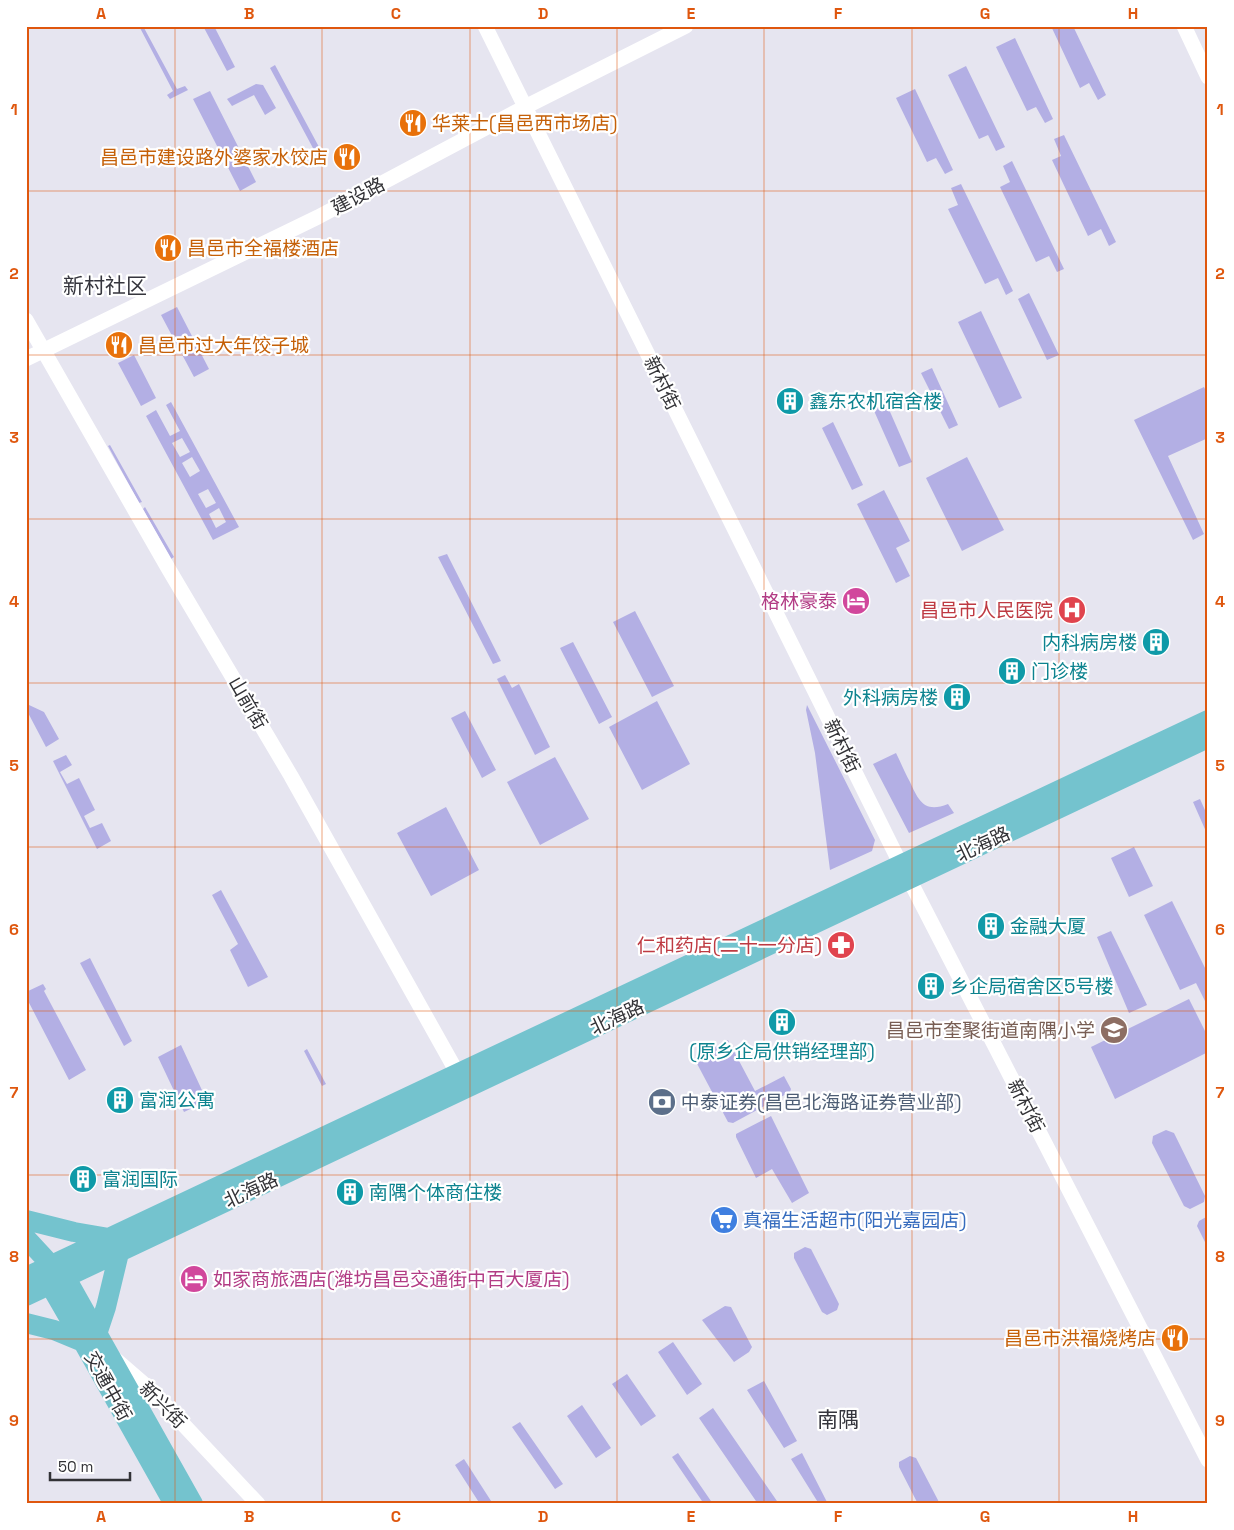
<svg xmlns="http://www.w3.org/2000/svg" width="1234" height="1530" font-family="'Space Grotesk','Noto Sans SC',sans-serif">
<rect width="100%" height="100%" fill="#e6e5f0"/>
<!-- green -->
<path fill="#b3afe4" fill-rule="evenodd" d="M 139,26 L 143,26 L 177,89 L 185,86 L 188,90 L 170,99 L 167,95 L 173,91 Z
M 203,26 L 214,26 L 235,67 L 227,71 Z
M 1051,26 L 1073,26 L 1106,95 L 1098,100 L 1089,83 L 1080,88 Z
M 1015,38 L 1053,119 L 1045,123 L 1036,107 L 1027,111 L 996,47 Z
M 275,65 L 319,147 L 314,150 L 270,68 Z
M 966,66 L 1005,147 L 996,151 L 988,135 L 979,139 L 948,75 Z
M 256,84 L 263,85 L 276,108 L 265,115 L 254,95 L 232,106 L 227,99 Z
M 915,89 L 953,170 L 945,174 L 936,158 L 927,162 L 896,98 Z
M 210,91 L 256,182 L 240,191 L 193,99 Z
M 1064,135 L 1116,242 L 1109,246 L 1101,229 L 1088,236 L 1052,160 L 1061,156 L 1054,139 Z
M 1012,161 L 1064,269 L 1057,272 L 1049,256 L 1036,262 L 1000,187 L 1010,182 L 1003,166 Z
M 961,184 L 1013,291 L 1006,295 L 998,278 L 985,284 L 948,209 L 958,205 L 951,188 Z
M 1029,293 L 1059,355 L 1047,360 L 1018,299 Z
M 177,307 L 209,369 L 194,377 L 161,315 Z
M 981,311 L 1022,398 L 999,408 L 958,322 Z
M 134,355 L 156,398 L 141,406 L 118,363 Z
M 932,368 L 958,425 L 949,429 L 921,373 Z
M 1204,387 L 1208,395 L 1208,438 L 1168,456 L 1204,534 L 1193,540 L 1134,420 Z
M 884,398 L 912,462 L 899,467 L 871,404 Z
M 171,402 L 239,527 L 213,540 L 146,416 L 156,410 L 170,436 L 180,431 L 166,405 ZM 182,438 L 190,452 L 180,457 L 172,443 ZM 192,457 L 200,471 L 190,477 L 182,463 ZM 208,489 L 216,503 L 206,508 L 198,494 ZM 219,508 L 226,522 L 216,528 L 209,514 Z
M 833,422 L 863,485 L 852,490 L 822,428 Z
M 110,445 L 142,502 L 139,503 L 108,446 Z
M 967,457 L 1004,530 L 962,551 L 926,478 Z
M 884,490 L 910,541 L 896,548 L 910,576 L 896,583 L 857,504 Z
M 145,507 L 174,557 L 171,559 L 143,509 Z
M 447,554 L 501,661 L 493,664 L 438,557 Z
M 635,611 L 674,686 L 652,697 L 613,622 Z
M 573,642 L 612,717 L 599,724 L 560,648 Z
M 505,675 L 512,688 L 519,684 L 550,747 L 535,755 L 497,679 Z
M 26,701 L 29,705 L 44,712 L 59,739 L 46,747 L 26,709 Z
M 657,701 L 690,764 L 642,790 L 609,727 Z
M 807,705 L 875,840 L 872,851 L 830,870 L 815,753 L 806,710 Z
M 465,711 L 496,770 L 482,778 L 451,718 Z
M 896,753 C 901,763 905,773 910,782 C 919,802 925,813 948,804 L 954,813 L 909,833 L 873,764 Z
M 66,755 L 72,765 L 60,772 L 67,784 L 79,778 L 95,810 L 84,816 L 90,828 L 102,823 L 111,841 L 97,849 L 53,761 Z
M 555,757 L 589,819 L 540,845 L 507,782 Z
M 1200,799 L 1208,817 L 1208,836 L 1193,802 Z
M 446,807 L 479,870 L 431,896 L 397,833 Z
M 1134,847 L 1153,886 L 1129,897 L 1111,858 Z
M 221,890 L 268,977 L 248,987 L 230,950 L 238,944 L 212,895 Z
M 1172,901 L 1208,974 L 1208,1007 L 1196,983 L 1180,990 L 1144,915 Z
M 1111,931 L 1147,1005 L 1129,1013 L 1097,937 Z
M 90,958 L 132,1041 L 124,1046 L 80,963 Z
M 43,984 L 46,989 L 44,991 L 86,1070 L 69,1080 L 26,997 L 26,992 Z
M 1189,999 L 1208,1037 L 1208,1052 L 1115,1099 L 1091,1047 Z
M 728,1040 L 755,1091 L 784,1076 L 791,1089 L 790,1092 L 733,1123 L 728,1122 L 694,1058 Z
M 181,1045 L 207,1101 L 184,1112 L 158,1057 Z
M 307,1049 L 326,1084 L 322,1086 L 304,1051 Z
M 771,1116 L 809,1193 L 792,1203 L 772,1169 L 756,1178 L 736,1137 L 736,1134 Z
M 1166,1130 L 1174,1133 L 1205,1196 L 1204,1202 L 1190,1209 L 1184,1206 L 1152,1143 L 1153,1136 Z
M 1208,1216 L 1208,1248 L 1197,1226 L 1199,1221 Z
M 805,1247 L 811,1249 L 839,1304 L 837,1310 L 827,1315 L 822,1312 L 794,1258 L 794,1253 Z
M 725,1306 L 731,1307 L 752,1347 L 749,1352 L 734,1362 L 702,1320 Z
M 673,1342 L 702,1384 L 687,1395 L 658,1352 Z
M 627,1374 L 656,1416 L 641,1426 L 612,1384 Z
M 764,1381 L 797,1441 L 784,1448 L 747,1390 Z
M 582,1405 L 611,1448 L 596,1458 L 567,1416 Z
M 713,1408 L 779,1504 L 758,1504 L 699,1418 Z
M 520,1422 L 563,1484 L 555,1489 L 512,1427 Z
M 678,1453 L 713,1504 L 704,1504 L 672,1457 Z
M 802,1453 L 828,1504 L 819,1504 L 791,1459 Z
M 910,1456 L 916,1458 L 940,1504 L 918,1504 L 899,1467 L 899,1462 Z
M 464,1459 L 493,1504 L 480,1504 L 455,1465 Z"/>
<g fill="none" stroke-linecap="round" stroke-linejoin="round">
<!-- minor -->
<path stroke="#fff" stroke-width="15" d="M 485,26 L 901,865 L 909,879 L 1208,1460
M 1184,26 L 1208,77
M 26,320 L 168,568 L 291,776 L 463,1083
M 26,359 L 318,217 L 525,107 L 686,26
M 115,1359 L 152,1391 L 258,1504"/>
<!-- major -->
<path stroke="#74c3ce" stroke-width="20" d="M 26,1220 L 74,1232 L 109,1238
M 26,1238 L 51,1265 L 66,1278 L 193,1504
M 43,1276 L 50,1285 L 83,1342 L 174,1504
M 26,1277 L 1208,720
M 26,1296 L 1208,738
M 26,1323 L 54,1330 L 83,1342
M 97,1334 L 106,1307 L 119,1253"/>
</g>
<!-- grid -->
<path fill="none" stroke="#df570e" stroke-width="1" stroke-opacity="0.55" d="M 175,26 L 175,1504M 322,26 L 322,1504M 470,26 L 470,1504M 617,26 L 617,1504M 764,26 L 764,1504M 912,26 L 912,1504M 1059,26 L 1059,1504M 26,191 L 1208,191M 26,355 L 1208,355M 26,519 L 1208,519M 26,683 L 1208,683M 26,847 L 1208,847M 26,1011 L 1208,1011M 26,1175 L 1208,1175M 26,1339 L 1208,1339"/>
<!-- icons -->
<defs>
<symbol id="restaurant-disc" viewBox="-11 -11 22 22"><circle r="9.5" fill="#e8710a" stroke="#fff"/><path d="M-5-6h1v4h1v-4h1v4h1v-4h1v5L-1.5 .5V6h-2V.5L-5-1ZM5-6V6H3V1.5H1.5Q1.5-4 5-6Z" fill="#fff"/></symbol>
<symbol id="building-disc" viewBox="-11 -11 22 22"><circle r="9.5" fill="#0f9aa8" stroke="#fff"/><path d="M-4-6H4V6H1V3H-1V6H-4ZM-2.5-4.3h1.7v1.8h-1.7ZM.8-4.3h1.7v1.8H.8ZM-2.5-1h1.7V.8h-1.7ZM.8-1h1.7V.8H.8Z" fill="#fff"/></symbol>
<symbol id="hotel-disc" viewBox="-11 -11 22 22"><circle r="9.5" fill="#d1479c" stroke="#fff"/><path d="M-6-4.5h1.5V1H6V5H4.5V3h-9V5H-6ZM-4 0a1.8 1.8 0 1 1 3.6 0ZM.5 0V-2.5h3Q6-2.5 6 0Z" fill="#fff"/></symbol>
<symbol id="hospital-disc" viewBox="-11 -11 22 22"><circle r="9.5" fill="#e0444e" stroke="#fff"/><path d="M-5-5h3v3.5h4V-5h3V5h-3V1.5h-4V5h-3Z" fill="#fff"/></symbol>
<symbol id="pharmacy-disc" viewBox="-11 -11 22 22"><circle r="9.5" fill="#e0444e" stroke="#fff"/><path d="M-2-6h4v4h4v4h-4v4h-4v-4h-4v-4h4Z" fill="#fff"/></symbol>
<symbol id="school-disc" viewBox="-11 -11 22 22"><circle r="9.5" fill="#8d6e63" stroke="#fff"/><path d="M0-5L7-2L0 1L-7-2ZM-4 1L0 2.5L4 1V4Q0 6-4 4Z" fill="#fff"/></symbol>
<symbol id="bank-disc" viewBox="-11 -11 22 22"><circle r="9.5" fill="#5c6f8a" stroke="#fff"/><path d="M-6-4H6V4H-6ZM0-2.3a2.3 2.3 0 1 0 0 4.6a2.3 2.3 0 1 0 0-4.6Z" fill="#fff"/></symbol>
<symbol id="supermarket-disc" viewBox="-11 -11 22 22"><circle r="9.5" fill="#3f7fe0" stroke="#fff"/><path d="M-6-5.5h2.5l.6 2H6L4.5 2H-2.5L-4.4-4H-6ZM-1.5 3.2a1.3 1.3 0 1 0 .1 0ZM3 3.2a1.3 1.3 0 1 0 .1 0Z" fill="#fff"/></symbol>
</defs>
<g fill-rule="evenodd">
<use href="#restaurant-disc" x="397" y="107" width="32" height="32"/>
<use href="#restaurant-disc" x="331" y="141" width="32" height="32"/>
<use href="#restaurant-disc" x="152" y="232" width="32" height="32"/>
<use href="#restaurant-disc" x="103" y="329" width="32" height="32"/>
<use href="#building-disc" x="774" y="385" width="32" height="32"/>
<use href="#hotel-disc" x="840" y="585" width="32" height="32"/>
<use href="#hospital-disc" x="1056" y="594" width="32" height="32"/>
<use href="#building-disc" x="1140" y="626" width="32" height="32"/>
<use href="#building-disc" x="996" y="655" width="32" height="32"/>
<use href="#building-disc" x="941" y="681" width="32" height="32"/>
<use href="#building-disc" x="975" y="910" width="32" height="32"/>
<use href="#pharmacy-disc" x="825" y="929" width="32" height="32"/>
<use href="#building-disc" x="915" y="970" width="32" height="32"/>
<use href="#building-disc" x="766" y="1006" width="32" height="32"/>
<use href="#school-disc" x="1098" y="1014" width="32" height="32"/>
<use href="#building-disc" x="104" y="1084" width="32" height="32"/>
<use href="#bank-disc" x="646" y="1086" width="32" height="32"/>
<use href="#building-disc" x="67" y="1163" width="32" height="32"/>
<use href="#building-disc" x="334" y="1176" width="32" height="32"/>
<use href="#supermarket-disc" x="708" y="1204" width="32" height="32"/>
<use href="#hotel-disc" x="178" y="1263" width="32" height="32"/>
<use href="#restaurant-disc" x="1159" y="1322" width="32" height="32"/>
</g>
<g text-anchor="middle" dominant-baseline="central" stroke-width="4.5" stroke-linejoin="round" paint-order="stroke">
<!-- food labels -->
<g font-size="19" fill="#c56008" stroke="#fff" text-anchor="start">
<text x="432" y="123">华莱士(昌邑西市场店)</text>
<text x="328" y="157" text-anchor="end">昌邑市建设路外婆家水饺店</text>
<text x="187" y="248">昌邑市全福楼酒店</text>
<text x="138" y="345">昌邑市过大年饺子城</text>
<text x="1156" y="1338" text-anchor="end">昌邑市洪福烧烤店</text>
</g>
<!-- street labels -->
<g font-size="19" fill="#323236" stroke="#fff">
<text transform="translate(358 196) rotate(-28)">建设路</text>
<text transform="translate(662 383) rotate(64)">新村街</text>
<text transform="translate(248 703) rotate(60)">山前街</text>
<text transform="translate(842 746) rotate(64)">新村街</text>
<text transform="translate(983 844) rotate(-25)">北海路</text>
<text transform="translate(617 1017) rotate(-25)">北海路</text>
<text transform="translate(1026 1106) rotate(63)">新村街</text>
<text transform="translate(251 1190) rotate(-25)">北海路</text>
<text transform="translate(108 1386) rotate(61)">交通中街</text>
<text transform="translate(163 1405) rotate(45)">新兴街</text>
</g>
<!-- culture labels -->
<g font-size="19" fill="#0d838f" stroke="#fff" text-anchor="start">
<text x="809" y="401">鑫东农机宿舍楼</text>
<text x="1137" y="642" text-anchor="end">内科病房楼</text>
<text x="1031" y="671">门诊楼</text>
<text x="938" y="697" text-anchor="end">外科病房楼</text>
<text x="1010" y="926">金融大厦</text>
<text x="950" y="986">乡企局宿舍区5号楼</text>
<text x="782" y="1051" text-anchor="middle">(原乡企局供销经理部)</text>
<text x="139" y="1100">富润公寓</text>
<text x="102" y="1179">富润国际</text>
<text x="369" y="1192">南隅个体商住楼</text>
</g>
<!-- hotel labels -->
<g font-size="19" fill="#b23c85" stroke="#fff" text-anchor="end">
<text x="837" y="601">格林豪泰</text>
<text x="213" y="1279" text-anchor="start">如家商旅酒店(潍坊昌邑交通街中百大厦店)</text>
</g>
<!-- health labels -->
<g font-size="19" fill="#be3a42" stroke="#fff" text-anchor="end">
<text x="1053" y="610">昌邑市人民医院</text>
<text x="822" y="945">仁和药店(二十一分店)</text>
</g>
<!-- education labels -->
<g font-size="19" fill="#785e54" stroke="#fff" text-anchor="end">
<text x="1095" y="1030">昌邑市奎聚街道南隅小学</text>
</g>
<!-- service labels -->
<g font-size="19" fill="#4e5e75" stroke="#fff" text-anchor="start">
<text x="681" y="1102">中泰证券(昌邑北海路证券营业部)</text>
</g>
<!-- shop labels -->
<g font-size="19" fill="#366cbe" stroke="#fff" text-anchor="start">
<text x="743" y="1220">真福生活超市(阳光嘉园店)</text>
</g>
<!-- quarter labels -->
<g font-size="21" fill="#35353d" stroke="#fff">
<text x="105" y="285">新村社区</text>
<text x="838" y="1419">南隅</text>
</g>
</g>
<!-- border -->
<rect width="1234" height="1530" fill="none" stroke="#ffffff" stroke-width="55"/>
<!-- scale -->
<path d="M50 1472v8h80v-8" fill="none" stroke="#323236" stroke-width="2.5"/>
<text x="58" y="1472" font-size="15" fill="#323236" stroke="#ffffff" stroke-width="4" paint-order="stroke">50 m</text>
<rect x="28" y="28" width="1178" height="1474" fill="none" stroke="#df570e" stroke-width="2"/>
<g font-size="16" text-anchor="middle" font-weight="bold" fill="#df570e">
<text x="101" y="19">A</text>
<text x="249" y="19">B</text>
<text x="396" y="19">C</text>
<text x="543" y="19">D</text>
<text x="691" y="19">E</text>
<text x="838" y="19">F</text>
<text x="985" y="19">G</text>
<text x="1133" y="19">H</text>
<text x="14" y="115">1</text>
<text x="1220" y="115">1</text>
<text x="14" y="279">2</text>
<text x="1220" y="279">2</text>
<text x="14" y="443">3</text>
<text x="1220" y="443">3</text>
<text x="14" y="607">4</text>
<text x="1220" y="607">4</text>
<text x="14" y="771">5</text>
<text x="1220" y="771">5</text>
<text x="14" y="935">6</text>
<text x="1220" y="935">6</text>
<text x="14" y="1098">7</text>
<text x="1220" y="1098">7</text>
<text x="14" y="1262">8</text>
<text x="1220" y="1262">8</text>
<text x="14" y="1426">9</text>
<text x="1220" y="1426">9</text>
<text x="101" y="1522">A</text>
<text x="249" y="1522">B</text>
<text x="396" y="1522">C</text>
<text x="543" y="1522">D</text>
<text x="691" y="1522">E</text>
<text x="838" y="1522">F</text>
<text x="985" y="1522">G</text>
<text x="1133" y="1522">H</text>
</g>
</svg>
